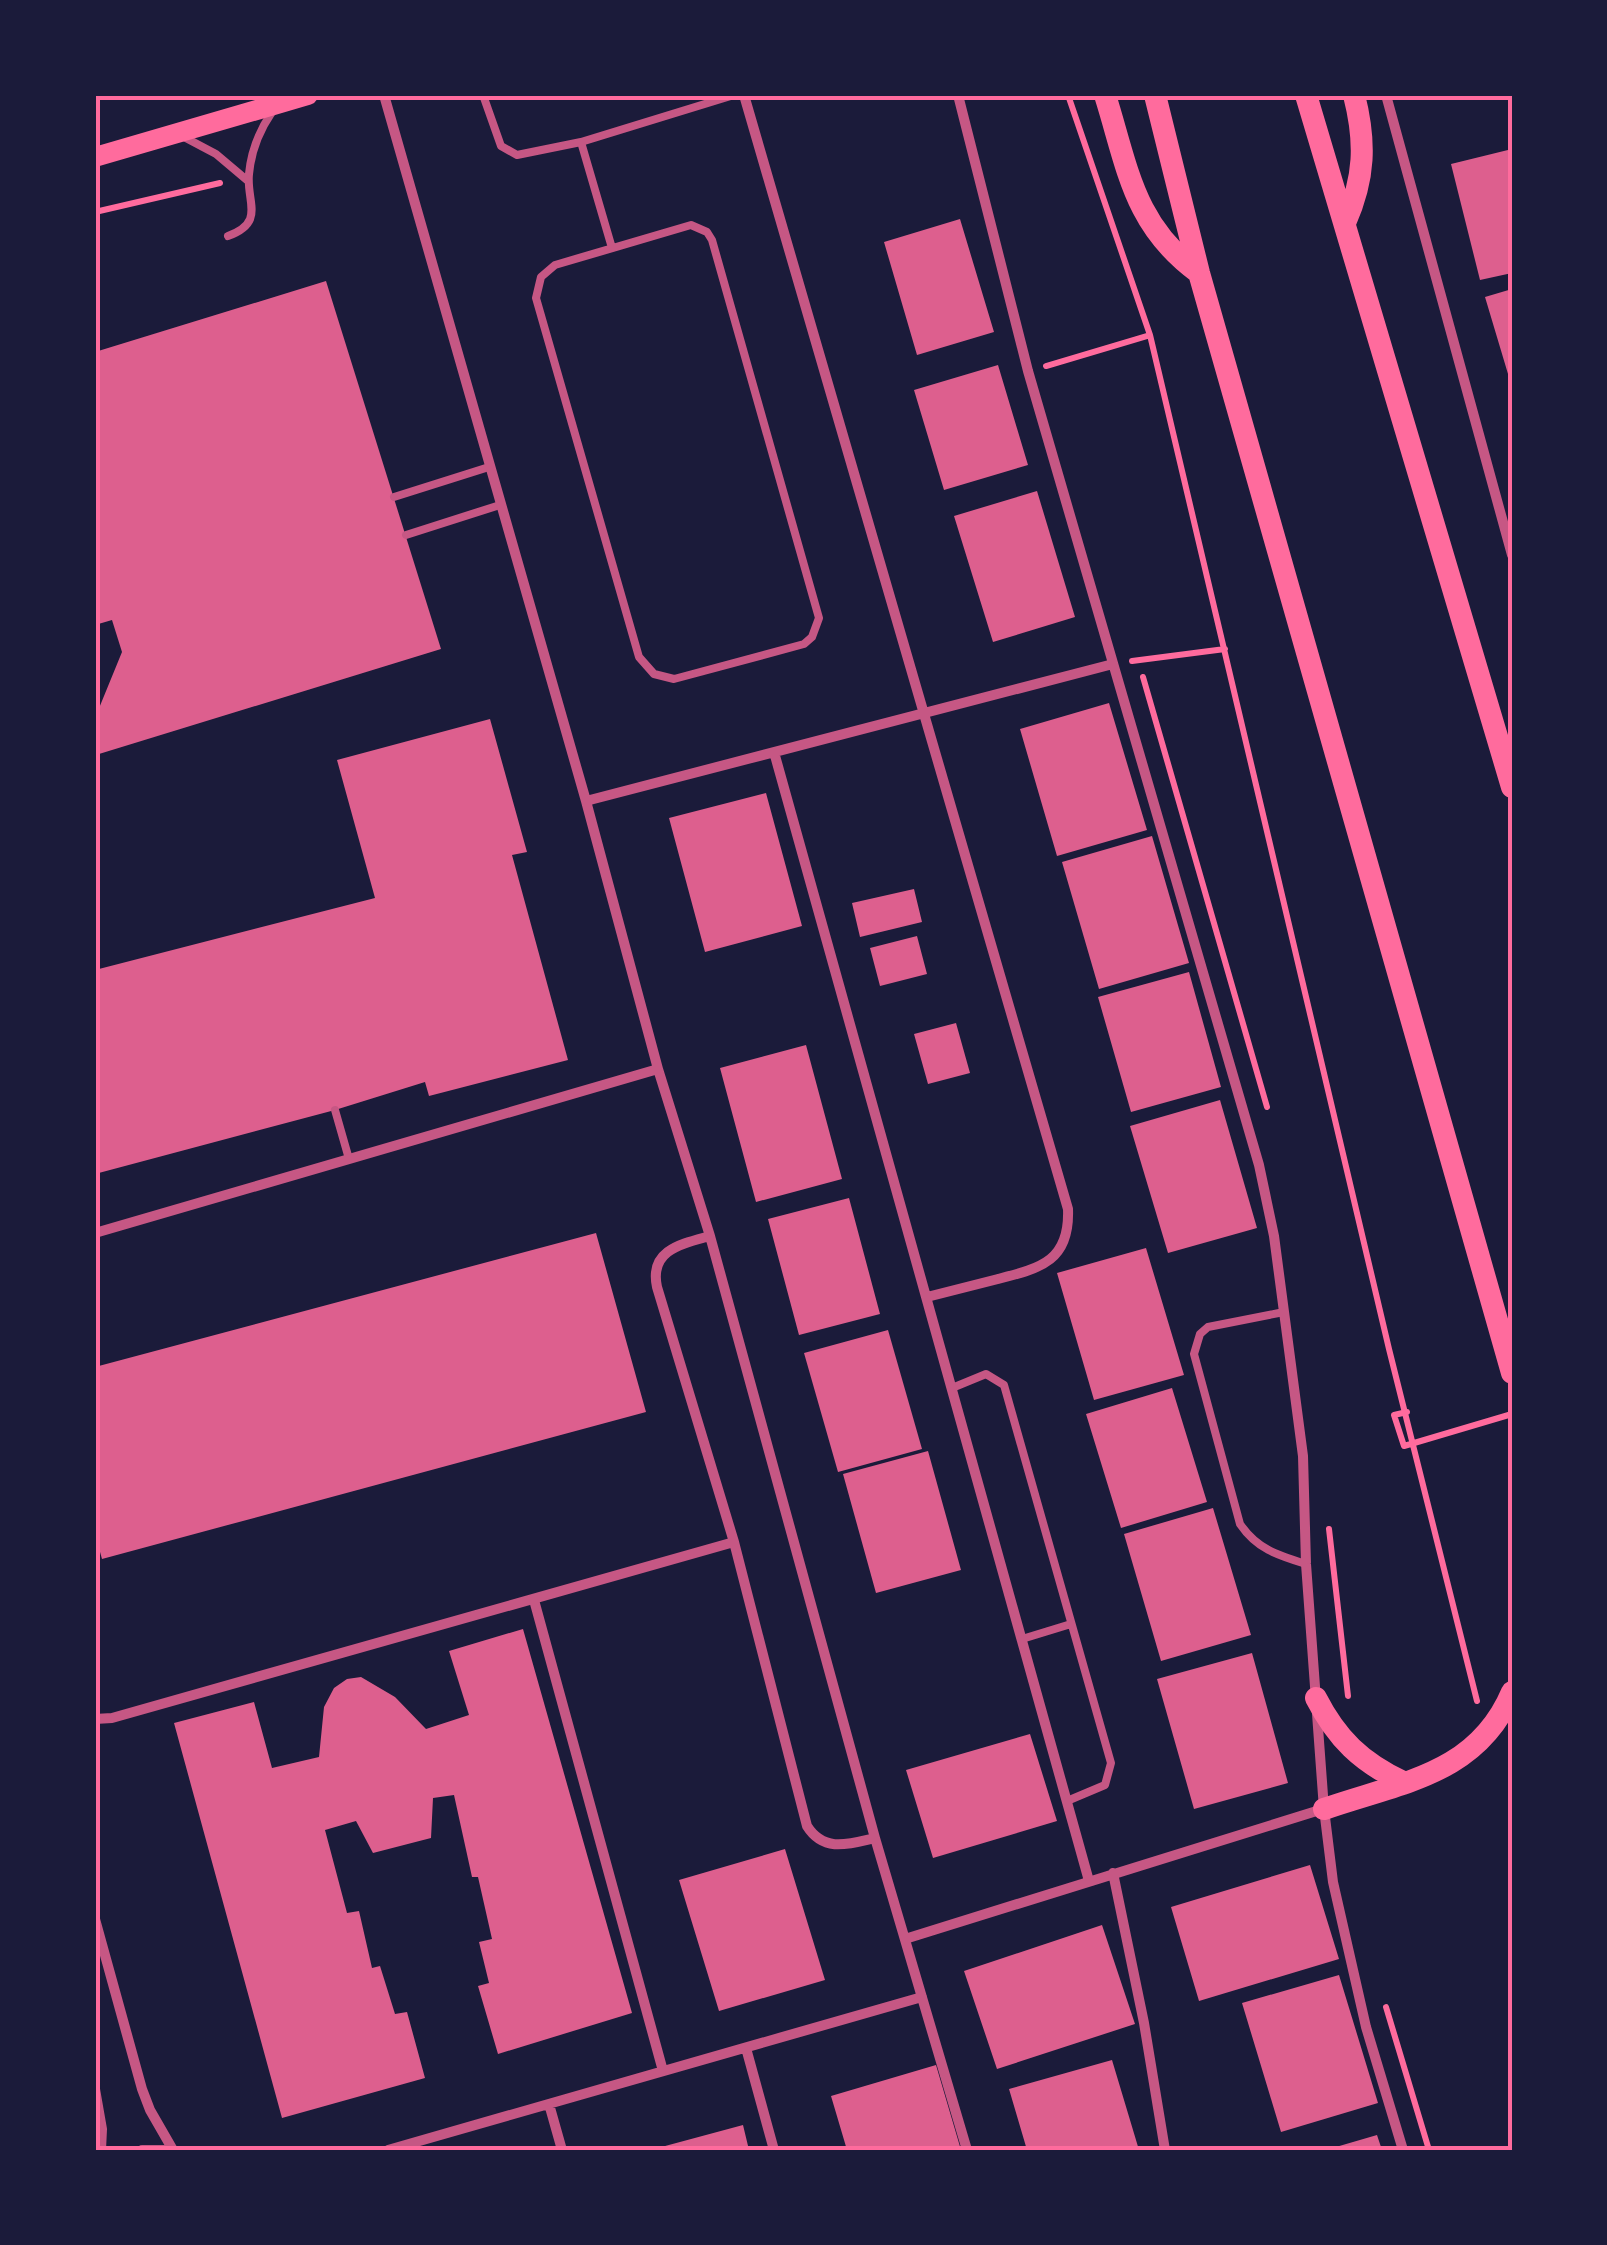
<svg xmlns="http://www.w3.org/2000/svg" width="1607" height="2245" font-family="'Space Grotesk',sans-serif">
<rect width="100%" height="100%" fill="#1b1b3a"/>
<!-- building -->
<path fill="#dd5f8e" d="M 1512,149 L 1512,273 L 1480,280 L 1451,164 Z
M 960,219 L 994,332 L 917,355 L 884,242 Z
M 326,281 L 441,649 L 99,754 L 95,751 L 95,718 L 122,652 L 112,620 L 95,625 L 95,352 Z
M 1512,289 L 1512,384 L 1511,384 L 1485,297 Z
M 998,365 L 1028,465 L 944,490 L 914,390 Z
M 1037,491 L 1075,617 L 993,642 L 954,516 Z
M 1109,703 L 1147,830 L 1057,856 L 1020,729 Z
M 490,719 L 527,852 L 512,855 L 568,1060 L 429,1096 L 425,1082 L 335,1110 L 95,1174 L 95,970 L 375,898 L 337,760 Z
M 766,793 L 802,926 L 705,952 L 669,818 Z
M 1152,836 L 1189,963 L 1099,989 L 1062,862 Z
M 914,889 L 922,922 L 860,937 L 852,903 Z
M 917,936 L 927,974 L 880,986 L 870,948 Z
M 1189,972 L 1221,1087 L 1131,1112 L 1098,997 Z
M 956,1023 L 970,1073 L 928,1084 L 914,1034 Z
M 806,1045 L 842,1179 L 756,1202 L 720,1068 Z
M 1220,1100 L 1257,1228 L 1168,1253 L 1130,1126 Z
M 849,1198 L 880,1314 L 799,1335 L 768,1219 Z
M 596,1233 L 646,1412 L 102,1559 L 95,1534 L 95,1367 Z
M 1146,1248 L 1184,1375 L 1094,1400 L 1057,1273 Z
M 888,1330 L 922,1449 L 838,1472 L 804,1353 Z
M 1172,1388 L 1207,1502 L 1121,1528 L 1086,1414 Z
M 928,1451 L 961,1570 L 876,1593 L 843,1474 Z
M 1213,1508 L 1251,1635 L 1161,1661 L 1124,1534 Z
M 523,1629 L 632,2013 L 498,2054 L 478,1986 L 489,1983 L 479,1942 L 492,1939 L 478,1877 L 472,1877 L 454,1795 L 433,1798 L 431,1838 L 373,1853 L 356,1821 L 325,1830 L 347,1913 L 359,1911 L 372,1968 L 380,1966 L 395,2014 L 407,2012 L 425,2078 L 282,2118 L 174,1723 L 254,1702 L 272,1768 L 319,1757 L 324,1707 L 334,1688 L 347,1679 L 361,1677 L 395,1697 L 426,1729 L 469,1715 L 449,1651 Z
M 1252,1653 L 1288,1783 L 1194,1809 L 1157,1679 Z
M 1030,1734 L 1057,1821 L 933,1858 L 906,1770 Z
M 785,1849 L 825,1980 L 719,2011 L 679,1880 Z
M 1310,1865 L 1339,1959 L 1199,2001 L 1171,1907 Z
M 1102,1925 L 1135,2024 L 997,2069 L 964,1971 Z
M 1339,1975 L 1378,2103 L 1281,2132 L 1242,2003 Z
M 1112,2060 L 1139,2150 L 1027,2150 L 1009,2089 Z
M 936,2065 L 961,2150 L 847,2150 L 831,2096 Z
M 743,2125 L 749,2150 L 654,2150 L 654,2149 Z
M 1377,2135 L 1382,2150 L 1329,2150 L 1329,2149 Z"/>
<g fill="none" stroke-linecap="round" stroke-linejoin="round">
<!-- path -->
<path stroke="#ff6b9d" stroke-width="6" d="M 1068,95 L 1150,335 L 1389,1349 L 1477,1701
M 95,212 L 220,183
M 1046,366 L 1150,335
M 1132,661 L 1225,649
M 1143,677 L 1267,1107
M 1407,1412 L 1394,1415 L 1404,1446 L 1512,1414
M 1329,1529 L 1348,1696
M 1386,2007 L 1429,2150"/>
<!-- service -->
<path stroke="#c65784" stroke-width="8" d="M 483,95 L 501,146 L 517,155 L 581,142 L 734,95
M 182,136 L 216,154 L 248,181
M 581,142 L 612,248
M 691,225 L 707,232 L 712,240 L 819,618 L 812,637 L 804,644 L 674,679 L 654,674 L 639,657 L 536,298 L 541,277 L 555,265 Z
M 228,236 C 266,222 246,202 249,174 C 251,152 259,131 272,112
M 394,497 L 489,467
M 406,535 L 500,505
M 335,1110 L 349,1159
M 1284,1312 L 1208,1327 L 1200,1334 L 1194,1354 L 1240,1524 C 1257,1549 1277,1555 1306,1564
M 952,1388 L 986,1374 L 1004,1385 L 1111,1763 L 1105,1785 L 1067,1801
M 1022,1639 L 1071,1624"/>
<!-- minor -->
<path stroke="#c65784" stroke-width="10" d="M 384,95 L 586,801 L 658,1069 L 710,1236 L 875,1838 L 967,2150
M 744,95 L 1068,1209 C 1070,1261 1041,1268 998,1279 C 974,1285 950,1291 927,1297
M 958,95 L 1028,371 L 1259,1165 L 1274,1236 L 1303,1456 L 1306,1564 L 1324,1809 L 1333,1882 L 1366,2027 L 1403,2150
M 1386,95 L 1512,555
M 774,752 L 1089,1881
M 586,801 L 1113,664
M 95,1233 L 658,1069
M 710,1236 C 681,1244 649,1250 657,1287 L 734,1542 L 807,1826 C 824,1853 849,1844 875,1838
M 534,1600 L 663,2071
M 95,1719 L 112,1718 L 734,1542
M 1113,1873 L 1144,2023 L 1165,2150
M 95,1919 L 142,2089 L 150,2110 L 173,2150
M 905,1939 L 1323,1809
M 746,2048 L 774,2150
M 95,2089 L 102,2129 L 101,2150
M 549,2104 L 562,2150
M 142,2150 L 167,2150
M 388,2150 L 922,1997"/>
<!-- secondary -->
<path stroke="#ff6b9d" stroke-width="20" d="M 95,157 L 308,95"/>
<!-- primary -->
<path stroke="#ff6b9d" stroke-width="22" d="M 1105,95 C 1128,168 1133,225 1199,273
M 1155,95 L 1199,273 L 1512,1373
M 1306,95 L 1512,787
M 1345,223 C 1365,178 1366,142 1354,95
M 1316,1698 C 1337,1739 1361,1762 1403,1782
M 1324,1809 C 1401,1782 1477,1775 1512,1692"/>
</g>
<!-- border -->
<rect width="1607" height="2245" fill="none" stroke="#1b1b3a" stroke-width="195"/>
<rect x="98" y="98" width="1412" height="2050" fill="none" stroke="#ff6b9d" stroke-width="4"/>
</svg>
